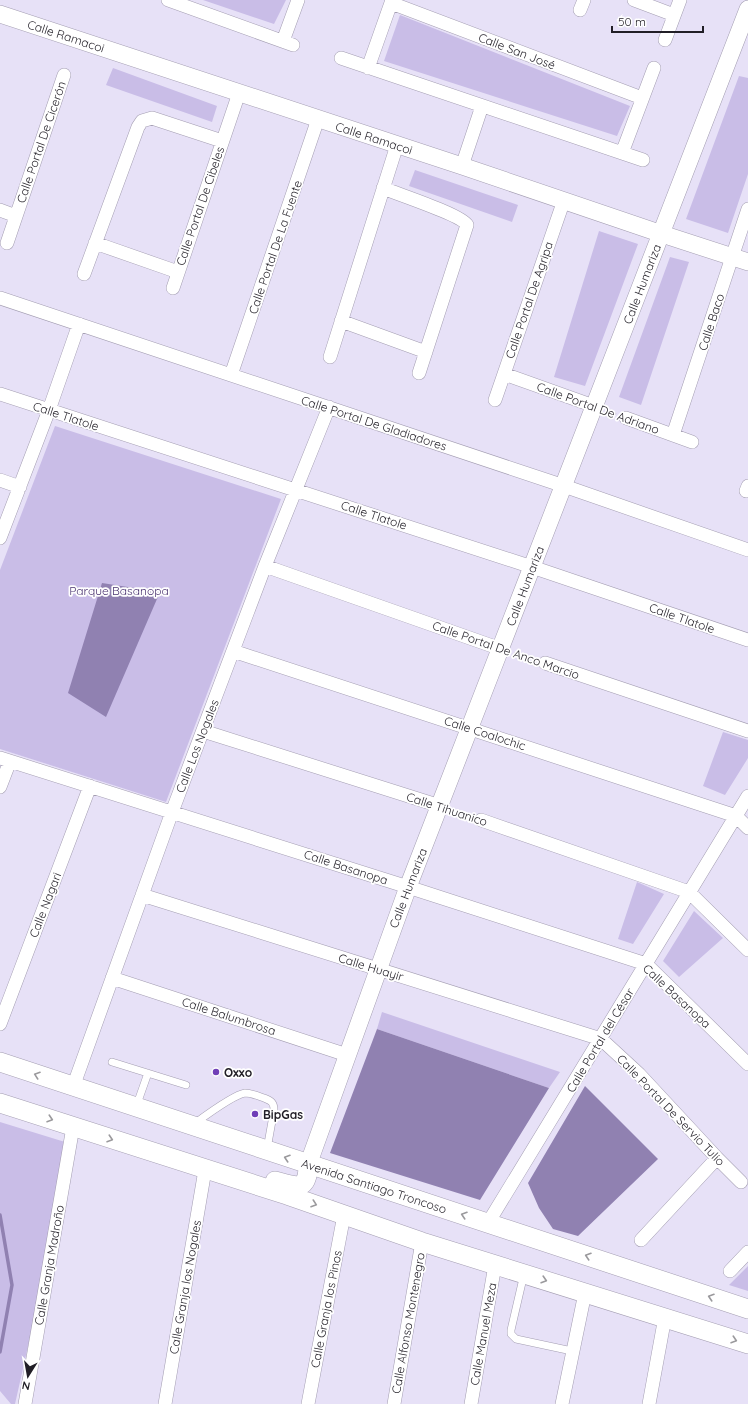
<svg xmlns="http://www.w3.org/2000/svg" width="748" height="1404" font-family="Quicksand,sans-serif">
<rect width="100%" height="100%" fill="#e7e1f7"/>
<!-- green -->
<path fill="#c9bde7" d="M 203,0 L 286,0 L 274,24 Z
M 400,15 L 630,106 L 617,136 L 384,61 Z
M 113,68 L 217,106 L 212,122 L 106,85 Z
M 739,76 L 748,78 L 748,174 L 728,233 L 686,219 Z
M 415,170 L 518,205 L 512,222 L 409,186 Z
M 599,231 L 638,244 L 585,386 L 554,377 Z
M 670,257 L 689,262 L 641,405 L 619,397 Z
M 55,426 L 281,499 L 166,802 L 0,749 L 0,570 Z
M 723,732 L 748,740 L 748,758 L 725,795 L 703,786 Z
M 637,882 L 664,894 L 633,944 L 618,939 Z
M 694,911 L 723,938 L 679,977 L 663,961 Z
M 382,1012 L 560,1072 L 549,1088 L 377,1029 Z
M 0,1122 L 65,1142 L 40,1293 L 15,1404 L 11,1404 L 0,1391 Z
M 748,1266 L 748,1291 L 729,1285 Z"/>
<!-- water -->
<path fill="#9081b1" d="M 102,583 L 160,592 L 106,717 L 68,693 Z
M 377,1029 L 549,1088 L 480,1200 L 330,1153 Z
M 585,1086 L 658,1159 L 578,1236 L 553,1229 L 539,1208 L 528,1183 Z"/>
<g fill="none" stroke-linecap="round" stroke-linejoin="round">
<!-- stream -->
<path stroke="#9081b1" stroke-width="3.5" d="M 0,1215 L 12,1285 L 0,1352"/>
<defs>
<path id="service" d="M 112,1062 L 186,1085
M 136,1107 L 148,1073
M 194,1124 C 205,1116 233,1095 245,1093 C 251,1093 258,1096 264,1098 C 271,1101 274,1102 274,1110 L 267,1149
M 524,1274 L 511,1330 L 511,1334 L 516,1339 L 572,1351"/>
<path id="minor" d="M 168,0 L 293,45
M 634,0 L 674,15
M 391,3 L 642,98
M 580,10 L 584,0
M 665,40 L 680,0
M 283,41 L 298,0
M 341,58 L 643,160
M 368,68 L 392,0
M 622,153 L 654,68
M 462,166 L 482,106
M 383,188 C 397,194 462,215 467,225 L 419,373
M 0,210 L 16,216
M 7,243 L 64,75
M 95,243 L 178,272
M 84,274 L 138,127 L 142,121 L 152,118 L 222,141
M 173,288 L 239,93
M 0,298 L 564,486 L 748,550
M 341,321 L 426,352
M 330,357 L 397,145
M 504,374 L 594,406
M 231,375 L 318,119
M 0,394 L 532,567 L 748,640
M 495,400 L 564,200
M 626,418 L 692,442
M 673,435 L 748,209
M 0,480 L 20,487
M 746,491 L 748,486
M 0,538 L 49,410 L 79,324
M 265,566 L 501,649
M 233,651 L 736,816 L 748,828
M 545,663 L 748,731
M 203,731 L 440,806
M 0,758 L 408,887 L 646,964 L 748,1064
M 0,787 L 10,761
M 481,820 L 689,892 L 748,950
M 142,895 L 601,1039 L 639,1074 L 717,1158 L 741,1182
M 112,978 L 347,1055
M 0,1024 L 90,786
M 73,1087 L 172,812 L 265,566 L 329,407
M 488,1223 L 748,796
M 641,1240 L 717,1158
M 730,1271 L 748,1252
M 25,1404 L 73,1127
M 165,1404 L 205,1170
M 308,1404 L 344,1215
M 394,1404 L 422,1242
M 471,1404 L 495,1265
M 562,1404 L 585,1293
M 649,1404 L 665,1317"/>
<path id="tertiary" d="M 0,14 L 462,166 L 662,234 L 748,262
M 308,1165 L 408,887 L 748,9"/>
<path id="secondary" d="M 0,1062 L 748,1309
M 0,1103 L 287,1195 L 422,1242 L 748,1344
M 275,1181 C 295,1186 308,1193 308,1165"/>
</defs>
<!-- service casing -->
<use href="#service" stroke="#a49eb2" stroke-width="8"/>
<!-- minor casing -->
<use href="#minor" stroke="#a49eb2" stroke-width="14"/>
<!-- tertiary casing -->
<use href="#tertiary" stroke="#a49eb2" stroke-width="18"/>
<!-- secondary casing -->
<use href="#secondary" stroke="#a49eb2" stroke-width="20"/>
<!-- path -->
<path stroke="#a5a0b1" stroke-width="2" stroke-dasharray="2 2" stroke-linecap="butt" d="M 607,411 L 616,414
M 514,653 L 534,659
M 452,810 L 471,817"/>
<!-- service -->
<use href="#service" stroke="#fff" stroke-width="7"/>
<!-- minor -->
<use href="#minor" stroke="#fff" stroke-width="13"/>
<!-- tertiary -->
<use href="#tertiary" stroke="#fff" stroke-width="17"/>
<!-- secondary -->
<use href="#secondary" stroke="#fff" stroke-width="19"/>
</g>
<!-- one-way arrows -->
<defs><path id="oneway-chevron" d="M-2-3.5L2.5 0L-2 3.5" fill="none" stroke-width="1.6" stroke-linecap="round" stroke-linejoin="round"/></defs>
<g stroke="#9b9a9d">
<use href="#oneway-chevron" transform="translate(37 1075) rotate(-161)"/>
<use href="#oneway-chevron" transform="translate(50 1119) rotate(18)"/>
<use href="#oneway-chevron" transform="translate(110 1139) rotate(18)"/>
<use href="#oneway-chevron" transform="translate(287 1158) rotate(-162)"/>
<use href="#oneway-chevron" transform="translate(314 1204) rotate(19)"/>
<use href="#oneway-chevron" transform="translate(464 1215) rotate(-162)"/>
<use href="#oneway-chevron" transform="translate(588 1256) rotate(-162)"/>
<use href="#oneway-chevron" transform="translate(544 1280) rotate(17)"/>
<use href="#oneway-chevron" transform="translate(711 1297) rotate(-162)"/>
<use href="#oneway-chevron" transform="translate(734 1340) rotate(18)"/>
</g>
<!-- markers -->
<g fill="#703fb7" stroke="#fff" stroke-width="1.5">
<circle cx="216" cy="1072" r="4"/>
<circle cx="255" cy="1114" r="4"/>
</g>
<g text-anchor="middle" dominant-baseline="central" stroke-width="3.5" stroke-linejoin="round" paint-order="stroke">
<!-- street labels -->
<g font-size="12" fill="#211e26" stroke="#fff">
<text transform="translate(66 36) rotate(18)">Calle Ramacoi</text>
<text transform="translate(517 51) rotate(21)">Calle San José</text>
<text transform="translate(374 138) rotate(18)">Calle Ramacoi</text>
<text transform="translate(41 142) rotate(-71)">Calle Portal De Cicerón</text>
<text transform="translate(200 206) rotate(-71)">Calle Portal De Cibeles</text>
<text transform="translate(275 247) rotate(-71)">Calle Portal De La Fuente</text>
<text transform="translate(642 284) rotate(-69)">Calle Humariza</text>
<text transform="translate(529 300) rotate(-71)">Calle Portal De Agripa</text>
<text transform="translate(711 322) rotate(-72)">Calle Baco</text>
<text transform="translate(598 408) rotate(20)">Calle Portal De Adriano</text>
<text transform="translate(66 416) rotate(18)">Calle Tlatole</text>
<text transform="translate(374 423) rotate(18)">Calle Portal De Gladiadores</text>
<text transform="translate(374 515) rotate(18)">Calle Tlatole</text>
<text transform="translate(525 586) rotate(-69)">Calle Humariza</text>
<text transform="translate(682 618) rotate(19)">Calle Tlatole</text>
<text transform="translate(506 650) rotate(19)">Calle Portal De Anco Marcio</text>
<text transform="translate(485 733) rotate(18)">Calle Coalochic</text>
<text transform="translate(197 746) rotate(-69)">Calle Los Nogales</text>
<text transform="translate(447 809) rotate(18)">Calle Tihuanico</text>
<text transform="translate(346 867) rotate(18)">Calle Basanopa</text>
<text transform="translate(408 888) rotate(-69)">Calle Humariza</text>
<text transform="translate(45 905) rotate(-69)">Calle Nagari</text>
<text transform="translate(371 967) rotate(17)">Calle Huayir</text>
<text transform="translate(677 996) rotate(43)">Calle Basanopa</text>
<text transform="translate(229 1016) rotate(18)">Calle Balumbrosa</text>
<text transform="translate(600 1040) rotate(-59)">Calle Portal del César</text>
<text transform="translate(671 1110) rotate(46)">Calle Portal De Servio Tulio</text>
<text transform="translate(374 1186) rotate(18)">Avenida Santiago Troncoso</text>
<text transform="translate(49 1265) rotate(-80)">Calle Granja Madroño</text>
<text transform="translate(185 1287) rotate(-80)">Calle Granja los Nogales</text>
<text transform="translate(326 1309) rotate(-79)">Calle Granja los Pinos</text>
<text transform="translate(408 1323) rotate(-80)">Calle Alfonso Montenegro</text>
<text transform="translate(483 1334) rotate(-80)">Calle Manuel Meza</text>
</g>
<!-- park labels -->
<g font-size="12" fill="#4a3370" stroke="#fff">
<text x="119" y="590">Parque Basanopa</text>
</g>
<!-- poi labels -->
<g font-size="12" font-weight="bold" fill="#211e26" stroke="#fff" text-anchor="start">
<text x="224" y="1072">Oxxo</text>
<text x="263" y="1114">BipGas</text>
</g>
</g>
<!-- north arrow -->
<g transform="translate(28 1376) rotate(191)" stroke="#ffffff" stroke-width="3" paint-order="stroke">
<path d="M0-3L7 15L0 10L-7 15Z" fill="#211e26"/>
<text y="-6" font-size="11" font-weight="bold" text-anchor="middle" fill="#211e26">N</text>
</g>
<!-- scale -->
<path d="M612 26v6h91v-6" fill="none" stroke="#211e26" stroke-width="2"/>
<text x="618" y="26" font-size="12" fill="#211e26" stroke="#ffffff" stroke-width="3" paint-order="stroke">50 m</text>
</svg>
